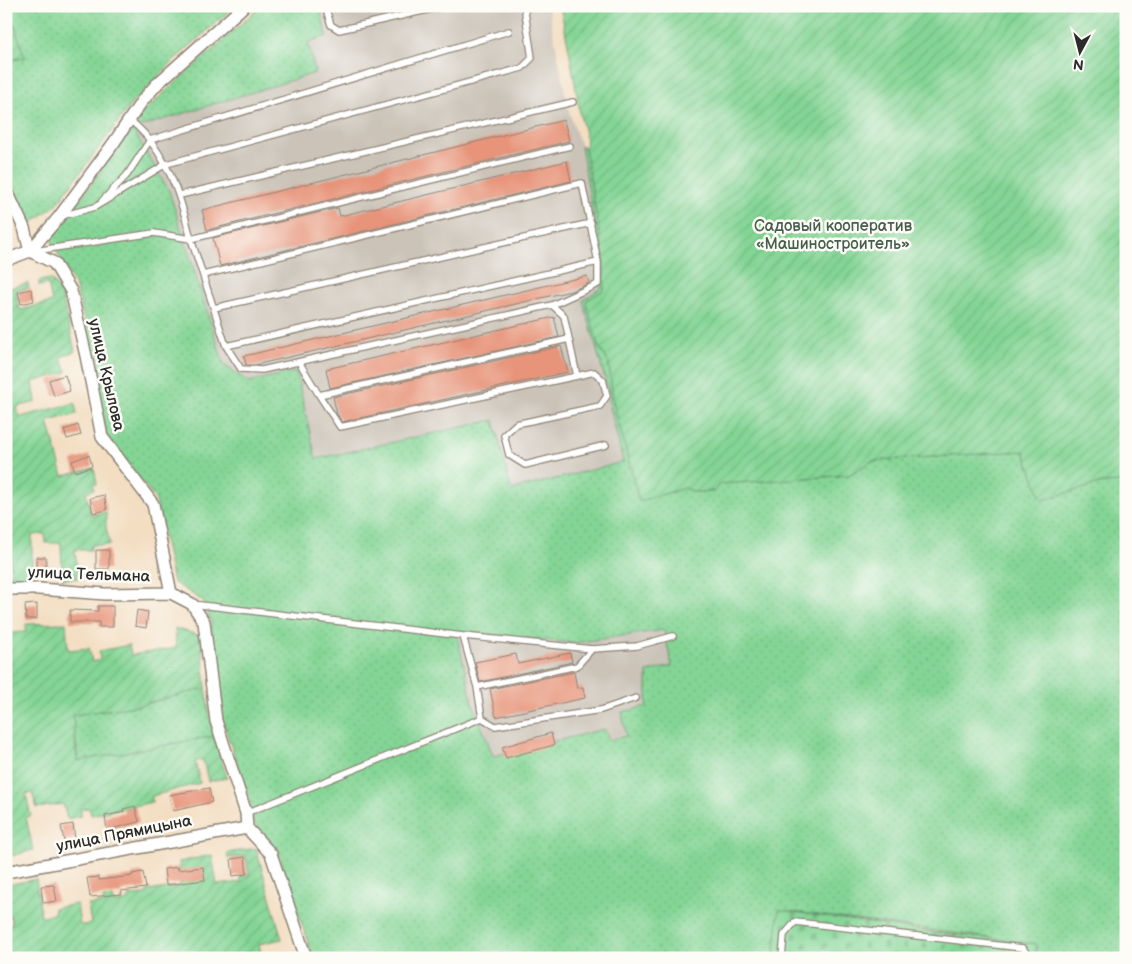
<svg xmlns="http://www.w3.org/2000/svg" width="1132" height="964" font-family="'Balsamiq Sans',sans-serif">
<defs>
<pattern id="grass-dots" width="8" height="8" patternUnits="userSpaceOnUse" patternTransform="scale(1.25)"><rect width="8" height="8" fill="#84d595"/><path d="M2 2h.1M6 6h.1" fill="none" stroke="#72b781" stroke-width="1.8" stroke-linecap="round"/></pattern>
<pattern id="cemetery-stones" width="16" height="16" patternUnits="userSpaceOnUse" patternTransform="scale(1.25)"><rect width="16" height="16" fill="#84d595"/><path d="M2 7V4a2 2 0 0 1 4 0v3zM10 15v-3a2 2 0 0 1 4 0v3z" fill="#72b781"/></pattern>
<pattern id="garden-furrows" width="10" height="10" patternUnits="userSpaceOnUse" patternTransform="scale(1.25)"><rect width="10" height="10" fill="#84d595"/><path d="M-1 1l2-2M0 10L10 0M9 11l2-2" fill="none" stroke="#72b781"/></pattern>
</defs>
<rect width="100%" height="100%" fill="#fdfcf7"/>
<filter id="ink" filterUnits="userSpaceOnUse"><feTurbulence type="fractalNoise" baseFrequency=".02" numOctaves="2"/><feDisplacementMap in="SourceGraphic" scale="10" xChannelSelector="R" yChannelSelector="G"/><feConvolveMatrix kernelMatrix="1 2 1 2 8 2 1 2 1" color-interpolation-filters="sRGB"/></filter>
<filter id="wash" filterUnits="userSpaceOnUse"><feTurbulence type="fractalNoise" baseFrequency=".0096" numOctaves="4" result="noise"/><feDisplacementMap in="SourceGraphic" scale="20" xChannelSelector="R" yChannelSelector="G"/><feGaussianBlur stdDeviation="1.12" result="paint"/><feColorMatrix in="noise" values="0 0 0 0 0 0 0 0 0 0 0 0 0 0 0 0 0 1.4 0 .05"/><feComposite in="paint" operator="in"/></filter>
<g filter="url(#wash)">
<rect width="100%" height="100%" fill="#f3dec2"/>
<!-- industrial -->
<path fill="#cbc3b8" d="M 319,6 L 548,6 L 569,112 L 581,146 L 601,261 L 601,288 L 610,397 L 609,403 L 623,462 L 511,490 L 493,420 L 316,459 L 296,371 L 249,382 L 224,365 L 169,191 L 133,129 L 315,73 L 308,42 L 327,36 Z
M 456,630 L 573,643 L 665,630 L 672,667 L 626,736 L 609,740 L 605,729 L 493,756 L 472,701 Z"/>
<!-- grass -->
<path fill="url(#grass-dots)" stroke="#588060" fill-rule="evenodd" d="M 7,6 L 235,6 L 173,61 L 133,102 L 56,205 L 30,224 L 6,171 L 6,61 L 25,58 Z
M 261,6 L 319,6 L 327,36 L 308,42 L 315,73 L 133,129 L 169,191 L 224,365 L 249,382 L 296,371 L 316,459 L 494,420 L 511,490 L 623,462 L 609,402 L 610,397 L 583,300 L 601,288 L 601,261 L 581,146 L 585,148 L 604,261 L 604,290 L 598,345 L 609,363 L 613,401 L 639,501 L 685,488 L 695,492 L 714,491 L 720,484 L 849,475 L 872,461 L 1024,451 L 1042,500 L 1102,483 L 1126,482 L 1126,958 L 1036,958 L 1036,944 L 780,910 L 774,958 L 313,958 L 278,851 L 252,821 L 250,801 L 221,716 L 210,619 L 203,601 L 173,582 L 156,500 L 106,434 L 93,356 L 76,288 L 51,240 L 142,113 ZM 664,630 L 672,666 L 647,672 L 647,706 L 622,712 L 626,736 L 609,740 L 605,729 L 493,756 L 472,701 L 456,631 L 573,643 Z
M 206,688 L 209,713 L 214,736 L 78,762 L 73,715 L 136,706 Z"/>
<!-- cemetery -->
<path fill="url(#cemetery-stones)" stroke="#588060" d="M 779,910 L 933,932 L 1036,944 L 1036,958 L 774,958 Z"/>
<!-- garden -->
<path fill="url(#garden-furrows)" stroke="#588060" d="M 6,6 L 8,7 L 25,57 L 6,61 Z
M 560,6 L 1126,6 L 1126,482 L 1102,483 L 1042,500 L 1024,451 L 872,461 L 849,475 L 720,484 L 714,491 L 695,492 L 685,488 L 639,501 L 613,401 L 609,363 L 598,345 L 586,301 L 604,290 L 604,261 L 585,148 C 587,133 583,129 580,114 C 574,78 568,42 560,6 Z
M 51,279 L 61,292 L 75,351 L 61,357 L 67,372 L 33,382 L 36,402 L 17,407 L 20,417 L 75,403 L 77,414 L 48,421 L 63,476 L 94,468 L 97,484 L 93,485 L 94,489 L 86,492 L 91,515 L 106,512 L 106,527 L 110,545 L 91,545 L 91,550 L 75,550 L 78,578 L 62,579 L 61,543 L 46,543 L 45,534 L 32,535 L 32,579 L 6,580 L 6,576 L 11,575 L 10,559 L 6,558 L 6,289 L 28,283 L 29,288 L 16,291 L 20,310 L 52,302 L 48,284 L 39,286 L 39,281 Z
M 66,623 L 68,650 L 89,648 L 92,662 L 100,660 L 99,651 L 129,645 L 131,655 L 176,648 L 175,628 L 201,636 L 206,688 L 136,706 L 73,715 L 77,761 L 214,736 L 227,778 L 208,781 L 203,760 L 195,761 L 200,783 L 152,796 L 152,802 L 91,815 L 89,808 L 81,809 L 81,816 L 67,819 L 63,804 L 37,808 L 32,793 L 26,794 L 31,816 L 26,817 L 33,850 L 8,857 L 6,847 L 6,633 L 26,632 L 26,624 Z
M 256,848 L 282,939 L 259,944 L 262,958 L 6,958 L 6,925 L 12,924 L 11,917 L 6,918 L 6,885 L 36,879 L 41,916 L 54,914 L 54,908 L 77,904 L 80,925 L 91,924 L 88,905 L 104,903 L 103,898 L 113,897 L 115,903 L 129,901 L 128,896 L 146,895 L 147,891 L 181,886 L 179,862 L 212,855 L 217,885 L 241,882 L 240,876 L 249,875 L 246,856 L 228,858 L 227,853 Z"/>
<g id="blocks">
<!-- building -->
<path fill="#e7947a" d="M 564,120 L 569,141 L 207,230 L 202,210 Z
M 567,161 L 571,181 L 220,266 L 213,238 L 338,208 L 340,216 Z
M 587,276 L 589,283 L 571,291 L 255,365 L 246,365 L 244,356 Z
M 31,289 L 34,301 L 21,304 L 18,292 Z
M 554,317 L 559,337 L 330,388 L 326,369 Z
M 561,346 L 568,372 L 342,422 L 337,414 L 333,397 Z
M 65,375 L 70,391 L 54,396 L 49,380 Z
M 78,425 L 81,435 L 67,439 L 64,430 Z
M 89,455 L 92,466 L 75,472 L 72,461 Z
M 104,495 L 107,510 L 93,513 L 90,498 Z
M 96,550 L 109,550 L 109,569 L 96,569 Z
M 36,557 L 46,557 L 46,572 L 36,572 Z
M 37,604 L 37,619 L 26,619 L 25,605 Z
M 98,606 L 113,606 L 113,627 L 99,627 L 99,622 L 70,622 L 70,610 L 98,611 Z
M 137,610 L 148,612 L 146,628 L 135,626 Z
M 570,653 L 572,662 L 480,682 L 475,662 L 516,654 L 518,664 Z
M 574,672 L 577,688 L 583,687 L 585,698 L 496,717 L 490,689 Z
M 551,733 L 554,745 L 506,758 L 502,747 Z
M 209,788 L 212,802 L 173,811 L 169,795 Z
M 135,806 L 139,822 L 107,830 L 105,816 L 124,812 L 123,809 Z
M 73,824 L 75,839 L 64,841 L 61,826 Z
M 245,857 L 247,874 L 233,876 L 231,859 Z
M 178,867 L 178,870 L 203,867 L 205,880 L 166,885 L 164,869 Z
M 143,872 L 146,888 L 121,891 L 122,894 L 90,897 L 87,878 L 99,877 L 99,880 L 132,876 L 132,874 Z
M 54,885 L 57,901 L 43,903 L 41,886 Z"/>
</g>
</g>
<g filter="url(#ink)">
<use href="#blocks" fill-opacity="0" stroke="#8f8476" stroke-width="1"/>
<g fill="none" stroke-linecap="round" stroke-linejoin="round">
<defs>
<path id="lane" d="M 325,6 L 331,25 L 339,30 L 445,6
M 129,119 C 137,126 145,133 151,142 C 173,171 182,204 191,239 L 570,146
M 180,195 L 573,102
M 102,201 L 127,175 L 150,140 L 509,31
M 61,216 L 95,207 L 166,164 L 522,68 L 532,58 L 524,6
M 34,251 L 154,233 L 191,239 L 226,346 L 241,369 L 262,370 L 552,305 L 564,316 L 577,376 L 594,372 L 603,380 L 607,396 L 600,406 L 516,424 L 504,435 L 509,455 L 525,465 L 606,445
M 203,275 L 582,183 L 598,262 L 598,284 L 552,305
M 214,308 L 591,223
M 226,346 L 598,262
M 299,362 L 319,395 L 569,339
M 319,395 L 340,427 L 577,376
M 192,604 L 463,636 L 592,649 L 637,646 L 673,636
M 463,636 L 477,687 L 482,718 L 495,726 L 601,710 L 636,698
M 477,687 L 577,666 L 592,649
M 246,813 L 482,718
M 782,958 L 784,935 L 795,922 L 1023,948 L 1030,958"/>
<path id="street" d="M 6,189 L 24,228 L 30,251 L 54,263 L 71,291 L 86,356 L 102,437 L 153,504 L 171,593 L 192,604 L 204,622 L 216,721 L 246,813 L 247,828 L 271,854 L 306,958
M 6,260 L 30,251 L 59,217 L 113,144 L 142,101 L 157,84 L 244,6
M 6,589 L 39,589 L 105,594 L 171,593
M 6,872 L 247,828"/>
</defs>
<!-- lane casing -->
<use href="#lane" stroke="#8f8476" stroke-width="8"/>
<!-- street casing -->
<use href="#street" stroke="#8f8476" stroke-width="14"/>
<!-- lane -->
<use href="#lane" stroke="#fff" stroke-width="5.5"/>
<!-- street -->
<use href="#street" stroke="#fff" stroke-width="11"/>
</g>
</g>
<g text-anchor="middle" dominant-baseline="central" stroke-width="5" stroke-linejoin="round" paint-order="stroke">
<!-- park labels -->
<g font-size="16" fill="#465e4b" stroke="#fdfcf7">
<text x="833" y="226">Садовый кооператив<tspan x="833" dy="18">«Машиностроитель»</tspan></text>
</g>
<!-- street labels -->
<g font-size="16" fill="#2b2b2b" stroke="#fdfcf7">
<text transform="translate(106 375) rotate(77)">улица Крылова</text>
<text transform="translate(89 575) rotate(2)">улица Тельмана</text>
<text transform="translate(124 834) rotate(-11)">улица Прямицына</text>
</g>
</g>
<!-- margin -->
<rect width="1132" height="964" fill="none" stroke="#fdfcf7" stroke-width="25"/>
<!-- north arrow -->
<g transform="translate(1080 52) rotate(187)" stroke="#fdfcf7" stroke-width="4" paint-order="stroke">
<path d="M0-4L9 19L0 12L-9 19Z" fill="#2b2b2b"/>
<text y="-8" font-size="14" font-weight="bold" text-anchor="middle" fill="#2b2b2b">N</text>
</g>
</svg>
